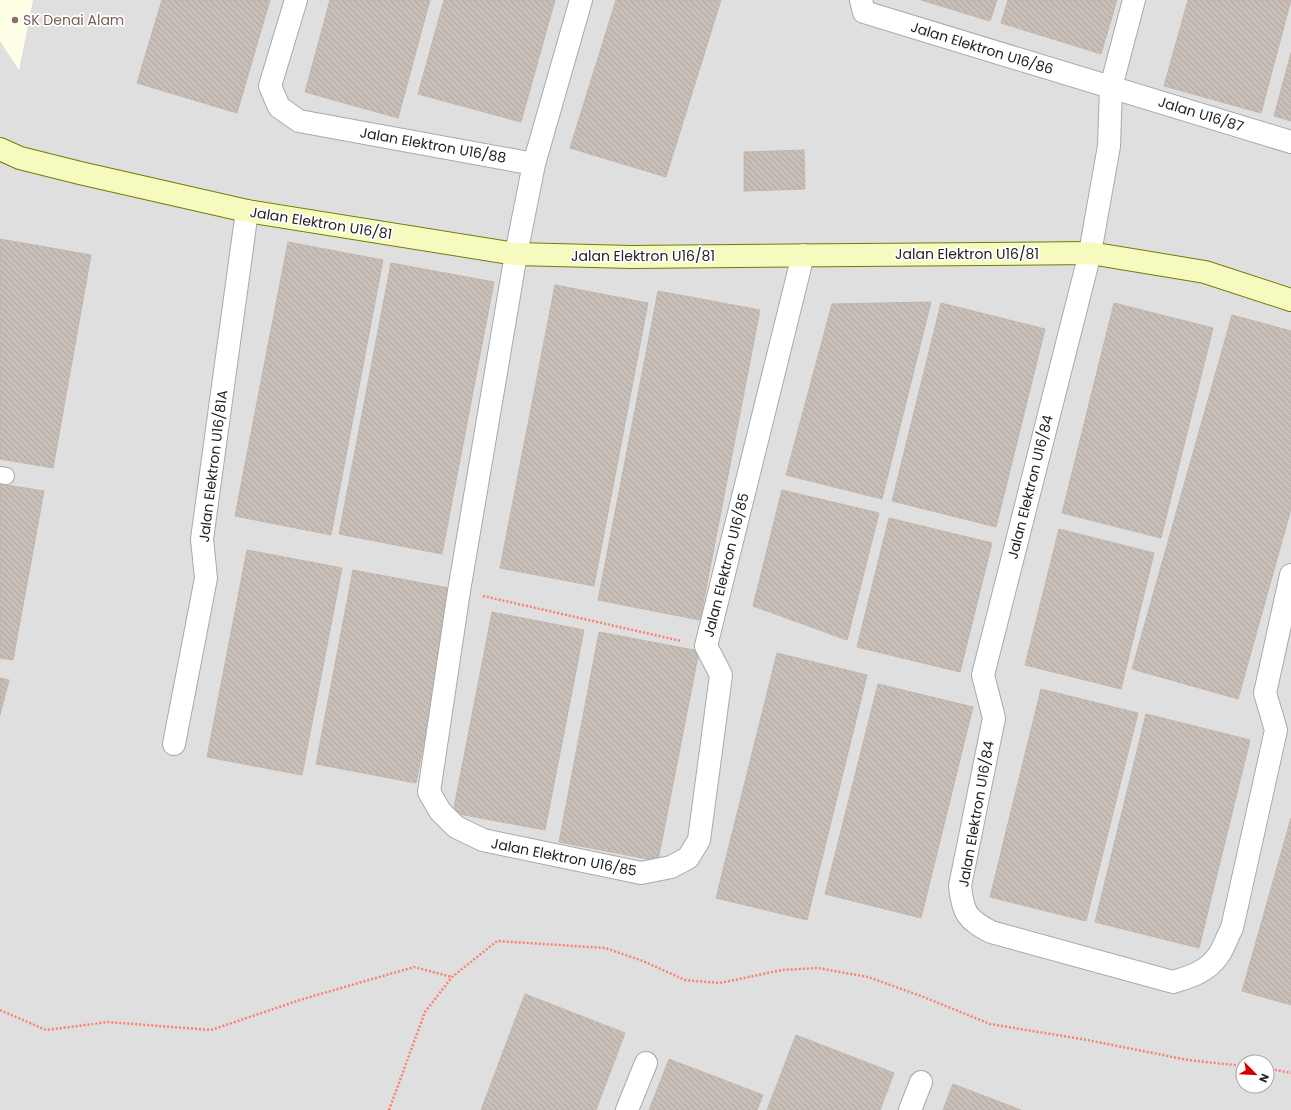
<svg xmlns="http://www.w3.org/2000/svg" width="1291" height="1110" font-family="Poppins,sans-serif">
<defs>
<pattern id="building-back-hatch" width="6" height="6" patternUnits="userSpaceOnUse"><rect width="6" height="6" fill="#c7bfb8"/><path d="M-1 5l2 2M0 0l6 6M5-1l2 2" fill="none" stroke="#aba49e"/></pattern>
</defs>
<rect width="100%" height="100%" fill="#f2efe9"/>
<!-- residential -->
<path fill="#e0dfdf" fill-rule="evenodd" d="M 0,0 L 1291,0 L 1291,1110 L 0,1110 ZM 1243,1062 L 1267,1062 L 1267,1086 L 1243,1086 Z"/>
<!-- education -->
<path fill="#ffffe5" d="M 0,0 L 33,0 L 19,70 L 0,41 Z"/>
<!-- building -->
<path fill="url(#building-back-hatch)" stroke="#c4b6ab" d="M 162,0 L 270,0 L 237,113 L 137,83 Z
M 330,0 L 430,0 L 398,118 L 305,92 Z
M 444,0 L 555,0 L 521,122 L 418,94 Z
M 616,0 L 721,0 L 666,177 L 570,148 Z
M 921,0 L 997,0 L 990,21 Z
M 1008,0 L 1117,0 L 1101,54 L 1001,23 Z
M 1188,0 L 1291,0 L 1261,113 L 1164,86 Z
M 1291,53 L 1291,121 L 1274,116 Z
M 804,150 L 805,189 L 744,191 L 744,152 Z
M 0,239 L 91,255 L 53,468 L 0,459 Z
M 288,242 L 383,260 L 331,535 L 235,516 Z
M 391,263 L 494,282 L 442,554 L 339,534 Z
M 555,285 L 648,303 L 594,586 L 500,568 Z
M 658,291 L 760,310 L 700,620 L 598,600 Z
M 931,302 L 882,499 L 786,475 L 832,304 Z
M 941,303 L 1045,329 L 996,527 L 892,501 Z
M 1114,303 L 1213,328 L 1161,538 L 1062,513 Z
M 1232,315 L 1291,331 L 1291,509 L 1238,699 L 1132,669 Z
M 0,484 L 44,491 L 13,660 L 0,658 Z
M 782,490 L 879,513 L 847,640 L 753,606 Z
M 889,518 L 992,543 L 960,672 L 857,647 Z
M 1059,529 L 1154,553 L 1121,689 L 1025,665 Z
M 247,550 L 342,568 L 302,775 L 207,757 Z
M 353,570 L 454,589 L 416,783 L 316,764 Z
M 492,612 L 584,630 L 545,830 L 453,813 Z
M 599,632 L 699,651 L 658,861 L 559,842 Z
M 777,653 L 867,675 L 807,920 L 716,898 Z
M 0,678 L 9,680 L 0,715 Z
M 878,684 L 973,707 L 921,918 L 825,894 Z
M 1041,689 L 1138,713 L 1086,921 L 990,897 Z
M 1146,714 L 1250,740 L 1199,948 L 1095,922 Z
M 1291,818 L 1291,1005 L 1242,991 Z
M 525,994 L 625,1033 L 596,1110 L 481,1110 Z
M 796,1035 L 894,1073 L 880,1110 L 767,1110 Z
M 669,1059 L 763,1095 L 757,1110 L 649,1110 Z
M 953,1084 L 1021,1110 L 943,1110 Z"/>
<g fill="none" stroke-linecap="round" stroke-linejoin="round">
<defs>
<path id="lane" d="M 0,475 L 6,476"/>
<path id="street" d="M 296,0 L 270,86 L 279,107 L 299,121 L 534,164
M 581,0 L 534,164 L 516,254 L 459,591 L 429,792 L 440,811 L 456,827 L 483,840 L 641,873 L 671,867 L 688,858 L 699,840 L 721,675 L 706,646 L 803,255
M 861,0 L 864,12 L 1291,142
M 1134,0 L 1111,87 L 1109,146 L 1090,253 L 983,675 L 994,718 L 960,886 C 963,914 967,919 991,932 L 1173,982 C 1189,977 1207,972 1218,956 C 1224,948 1227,937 1232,928 L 1276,730 L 1265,693 L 1291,575
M 174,744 L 206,578 L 202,539 L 247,211
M 627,1110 L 646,1063
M 910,1110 L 921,1082"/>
<path id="secondary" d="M 0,149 L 20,158 L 80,173 L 247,211 L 516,254 L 631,257 L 1090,253 L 1205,272 L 1291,300"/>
</defs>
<!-- lane casing -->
<use href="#lane" stroke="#a9a9a9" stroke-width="18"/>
<!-- street casing -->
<use href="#street" stroke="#a9a9a9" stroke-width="24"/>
<!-- secondary casing -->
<use href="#secondary" stroke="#707d05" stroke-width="24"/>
<!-- path -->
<path stroke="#fa8072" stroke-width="2.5" stroke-dasharray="2 2" stroke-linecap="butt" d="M 483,596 L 681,641
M 0,1010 L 46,1030 L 108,1022 L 211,1030 L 303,999 L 414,967 L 452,977
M 1267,1068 L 1291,1073
M 389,1110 L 425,1012 L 452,977 L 497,941 L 605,948 L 643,961 L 685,980 L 720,983 L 782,970 L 818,968 L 868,977 L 921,996 L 990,1024 L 1087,1040 L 1188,1060 L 1243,1066"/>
<!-- lane -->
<use href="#lane" stroke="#fff" stroke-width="16"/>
<!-- street -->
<use href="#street" stroke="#fff" stroke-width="22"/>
<!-- secondary -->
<use href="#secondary" stroke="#f7fabf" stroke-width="22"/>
</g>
<!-- markers -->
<circle fill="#8d6e63" stroke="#fff" stroke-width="1.5" cx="15" cy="20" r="4"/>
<g text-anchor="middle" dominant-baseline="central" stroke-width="3.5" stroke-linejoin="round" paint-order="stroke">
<!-- education labels -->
<g font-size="14" fill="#785e54" stroke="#fff" text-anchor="start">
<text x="23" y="20">SK Denai Alam</text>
</g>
<!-- street labels -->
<g font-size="14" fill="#222" stroke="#fff">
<text transform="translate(982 48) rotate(17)">Jalan Elektron U16/86</text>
<text transform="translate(1201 114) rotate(17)">Jalan U16/87</text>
<text transform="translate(433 145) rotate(10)">Jalan Elektron U16/88</text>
<text transform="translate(321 223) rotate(9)">Jalan Elektron U16/81</text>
<text x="967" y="254">Jalan Elektron U16/81</text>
<text x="643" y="256">Jalan Elektron U16/81</text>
<text transform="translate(213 466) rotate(-83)">Jalan Elektron U16/81A</text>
<text transform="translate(1030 487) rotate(-76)">Jalan Elektron U16/84</text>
<text transform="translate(726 565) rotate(-76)">Jalan Elektron U16/85</text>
<text transform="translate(976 814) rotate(-80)">Jalan Elektron U16/84</text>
<text transform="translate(564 857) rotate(11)">Jalan Elektron U16/85</text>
</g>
</g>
<!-- north arrow -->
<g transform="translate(1255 1074) rotate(114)"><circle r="19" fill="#ffffff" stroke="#a7a7a7"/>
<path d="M0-3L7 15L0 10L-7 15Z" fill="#d40000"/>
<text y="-6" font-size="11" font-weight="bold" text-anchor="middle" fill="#222222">N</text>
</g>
</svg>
